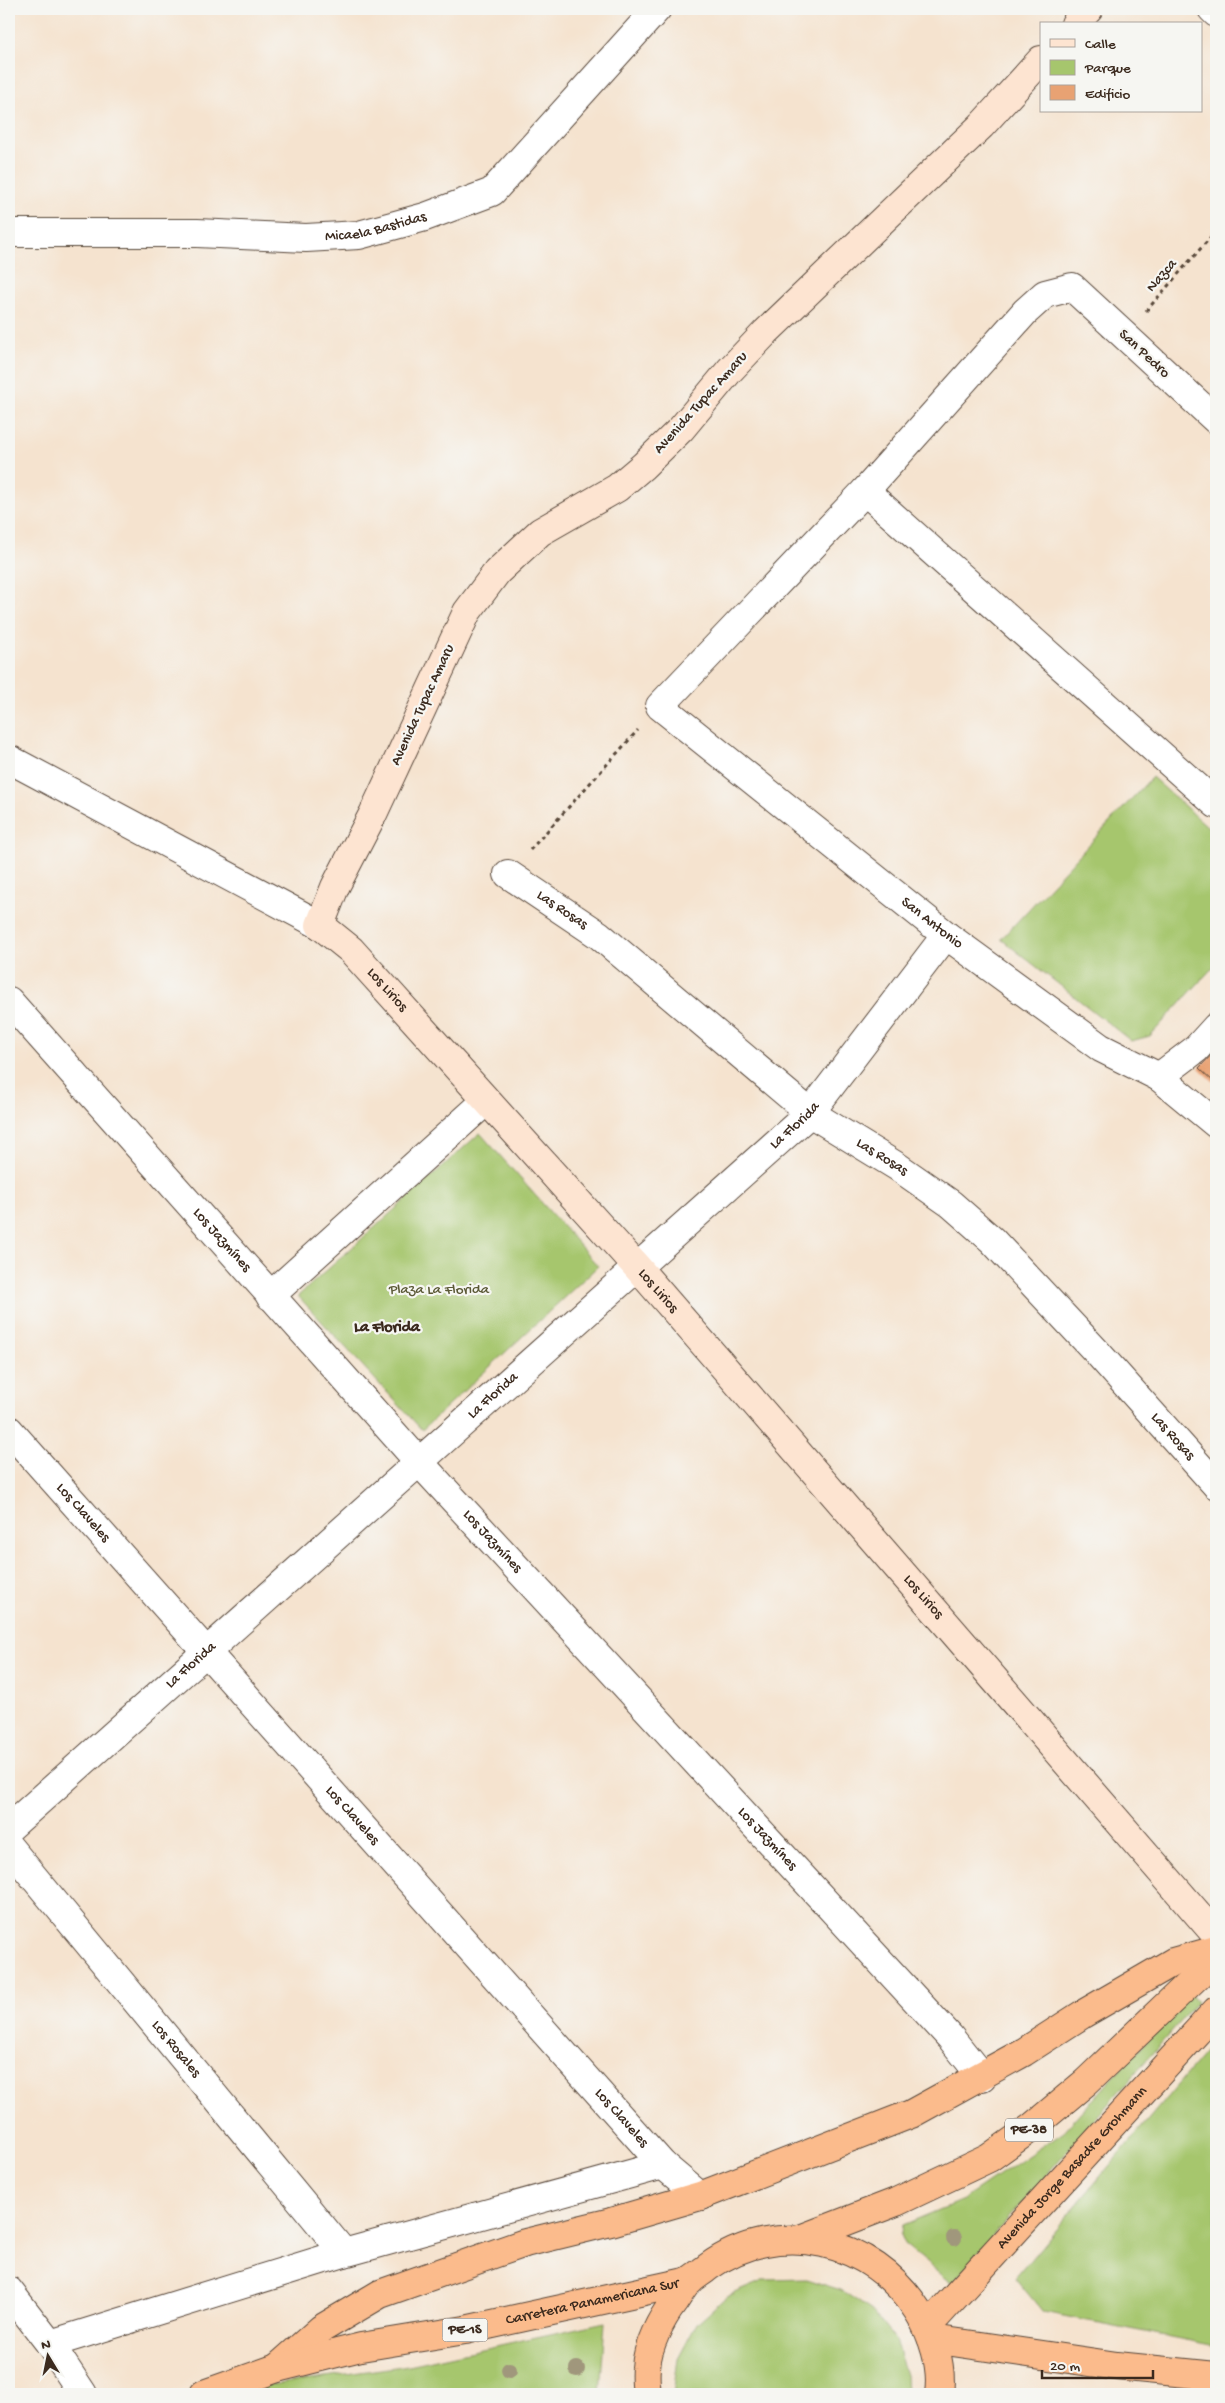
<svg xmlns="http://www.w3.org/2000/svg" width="1225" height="2403" font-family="'Gochi Hand',sans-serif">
<rect width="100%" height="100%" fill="#f6f6f2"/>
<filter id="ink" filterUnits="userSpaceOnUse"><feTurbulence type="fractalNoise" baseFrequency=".02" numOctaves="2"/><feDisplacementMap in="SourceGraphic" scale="10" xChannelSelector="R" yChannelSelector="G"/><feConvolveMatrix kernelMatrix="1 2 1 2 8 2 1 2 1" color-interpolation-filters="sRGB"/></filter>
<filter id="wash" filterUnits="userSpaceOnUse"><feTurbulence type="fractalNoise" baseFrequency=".0096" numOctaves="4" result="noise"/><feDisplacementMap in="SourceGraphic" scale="20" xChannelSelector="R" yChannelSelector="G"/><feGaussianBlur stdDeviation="1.12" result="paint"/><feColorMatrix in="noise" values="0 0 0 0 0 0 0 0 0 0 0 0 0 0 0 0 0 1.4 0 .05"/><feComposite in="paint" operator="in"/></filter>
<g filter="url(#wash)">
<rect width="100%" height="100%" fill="#f5e3cf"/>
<!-- green -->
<path fill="#a6c66d" stroke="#707846" d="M 1152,777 L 1216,834 L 1216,964 L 1150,1036 L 1131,1041 L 1001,939 Z
M 480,1133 L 598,1266 L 422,1430 L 298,1296 Z
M 1190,1994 L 1197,2002 L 952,2283 L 904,2244 L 900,2235 L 903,2225 L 963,2200 L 1064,2131 Z
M 1216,2039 L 1216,2346 L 1043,2312 L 1015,2278 Z
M 806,2279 L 841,2290 L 872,2311 L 895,2340 L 906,2375 L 907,2394 L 673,2394 L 678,2359 L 697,2323 L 727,2296 L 765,2280 Z
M 605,2322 L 600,2394 L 222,2394 L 221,2392 L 409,2365 Z"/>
<g id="blocks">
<!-- building -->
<path fill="#e8a273" d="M 1216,1050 L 1216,1084 L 1199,1068 Z"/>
</g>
</g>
<g filter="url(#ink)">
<use href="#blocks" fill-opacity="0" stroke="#574639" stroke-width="1"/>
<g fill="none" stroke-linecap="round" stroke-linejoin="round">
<defs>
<g id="street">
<path d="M 1212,9 L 1216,13"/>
<path id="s1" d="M 9,233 L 197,233 L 306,238 L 359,235 L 425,217 L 492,192 L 657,9"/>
<path id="s2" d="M 1216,420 L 1072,287 L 1045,294 L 1025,312 L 865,491 L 660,706 L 946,935 L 1101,1048 L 1159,1077 L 1216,1124"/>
<path d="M 865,491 L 1216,804"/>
<path d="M 9,759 L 320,925"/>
<path id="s3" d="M 508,874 L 599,935 L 810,1113 L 898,1167 L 951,1204 L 992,1240 L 1095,1350 L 1216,1485"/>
<path id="s4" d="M 9,1001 L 419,1462 L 950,2037 L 982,2077"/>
<path d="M 1159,1077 L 1196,1049 L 1216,1027"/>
<path d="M 270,1296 L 486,1101"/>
<path id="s5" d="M 9,1430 L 663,2165 L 700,2196"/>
<path id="s6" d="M 9,1828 L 810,1113 L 946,935"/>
<path id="s7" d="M 9,1847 L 344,2253"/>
<path d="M 9,2291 L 50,2344 L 83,2394"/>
<path d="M 50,2344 L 344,2253 L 663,2165"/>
</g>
<g id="secondary">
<path d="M 1075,24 L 1089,9"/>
<path id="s8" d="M 1041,60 L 981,126 L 766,332 L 730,370 L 681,429 L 643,466 L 617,488 L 540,532 L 497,572 L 467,612 L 373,814 L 335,887 L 320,925 L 351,950 L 637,1267 L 1216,1935"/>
</g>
<g id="highway">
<path d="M 800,2239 L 896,2202 L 989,2158 L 1031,2128 L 1086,2082 L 1216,1958"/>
<path id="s9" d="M 928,2326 L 1216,2011"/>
<path d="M 932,2339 L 1117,2366 L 1216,2376"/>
<path d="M 277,2368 L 321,2329 L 380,2294 L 525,2243 L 611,2222 L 700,2196 L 911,2114 L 1024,2052 L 1083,2014 L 1173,1962 L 1216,1950"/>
<path id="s10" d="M 204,2394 L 277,2368 L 361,2347 L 465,2330 L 690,2281"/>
<path d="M 647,2394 C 646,2386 645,2376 646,2368 C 647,2346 661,2319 674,2302 C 679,2295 683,2287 689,2281 C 695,2276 702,2272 708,2267 C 778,2216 873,2239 918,2311 C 933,2335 943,2366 939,2394"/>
</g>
</defs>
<!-- street casing -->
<use href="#street" stroke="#574639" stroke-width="30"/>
<!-- secondary casing -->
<use href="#secondary" stroke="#574639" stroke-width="30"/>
<!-- highway casing -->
<use href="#highway" stroke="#574639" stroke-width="30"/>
<!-- path -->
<path stroke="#574639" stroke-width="3" stroke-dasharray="4 4" stroke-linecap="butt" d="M 1146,311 L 1216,231
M 530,850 L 638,730"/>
<!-- street -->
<use href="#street" stroke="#fff" stroke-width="28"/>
<!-- secondary -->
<use href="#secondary" stroke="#fde4d1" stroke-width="28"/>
<!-- highway -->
<use href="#highway" stroke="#fbbb8c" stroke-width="28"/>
</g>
<!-- trees -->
<g fill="#a0977b">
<circle cx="954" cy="2238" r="8"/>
<circle cx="577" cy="2369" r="8"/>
<circle cx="509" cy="2370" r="8"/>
</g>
</g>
<g text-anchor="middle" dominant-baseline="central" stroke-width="4.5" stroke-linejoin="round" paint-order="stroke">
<!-- shield labels -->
<g fill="#f6f6f2" stroke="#73675e" stroke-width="1">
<rect x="1005" y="2118.5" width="48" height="23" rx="4"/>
<rect x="442.5" y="2318.5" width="45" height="23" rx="4"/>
</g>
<g font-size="14" font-weight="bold" fill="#3b2a1e">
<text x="1029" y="2130">PE-38</text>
<text x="465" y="2330">PE-1S</text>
</g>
<!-- street labels -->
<g font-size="15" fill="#3b2a1e" stroke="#f6f6f2">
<text stroke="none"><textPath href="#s1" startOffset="368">Micaela Bastidas</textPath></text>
<text transform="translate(1162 276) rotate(-49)">Nazca</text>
<text transform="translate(1144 354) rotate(43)">San Pedro</text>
<text transform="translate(701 403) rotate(-48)">Avenida Tupac Amaru</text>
<text transform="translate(423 705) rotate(-65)">Avenida Tupac Amaru</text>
<text stroke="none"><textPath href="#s3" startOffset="65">Las Rosas</textPath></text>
<text stroke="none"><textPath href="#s2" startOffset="1136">San Antonio</textPath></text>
<text stroke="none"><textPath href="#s8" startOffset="1240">Los Lirios</textPath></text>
<text stroke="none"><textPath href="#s6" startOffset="1054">La Florida</textPath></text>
<text stroke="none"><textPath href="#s3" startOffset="470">Las Rosas</textPath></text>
<text stroke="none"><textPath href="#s4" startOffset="320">Los Jazmínes</textPath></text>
<text stroke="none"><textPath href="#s8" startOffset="1645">Los Lirios</textPath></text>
<text stroke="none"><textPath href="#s6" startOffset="649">La Florida</textPath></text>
<text stroke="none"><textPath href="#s3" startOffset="875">Las Rosas</textPath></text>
<text stroke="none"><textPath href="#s5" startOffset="111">Los Claveles</textPath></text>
<text stroke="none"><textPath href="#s4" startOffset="725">Los Jazmínes</textPath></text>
<text stroke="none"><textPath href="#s8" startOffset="2050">Los Lirios</textPath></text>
<text stroke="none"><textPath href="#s6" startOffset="244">La Florida</textPath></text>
<text stroke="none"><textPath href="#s5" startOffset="516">Los Claveles</textPath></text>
<text stroke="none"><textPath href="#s4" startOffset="1130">Los Jazmínes</textPath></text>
<text stroke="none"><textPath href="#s7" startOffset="262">Los Rosales</textPath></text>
<text stroke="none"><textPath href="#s5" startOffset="921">Los Claveles</textPath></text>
<text stroke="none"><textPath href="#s9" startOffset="214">Avenida Jorge Basadre Grohmann</textPath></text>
<text stroke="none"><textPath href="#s10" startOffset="400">Carretera Panamericana Sur</textPath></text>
</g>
<!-- park labels -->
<g font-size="15" fill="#5b5936" stroke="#f6f6f2">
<text x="439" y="1290">Plaza La Florida</text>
</g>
<!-- neighbourhood labels -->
<g font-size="16" font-weight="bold" fill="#3b2a1e" stroke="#f6f6f2">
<text x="387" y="1328">La Florida</text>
</g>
</g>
<!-- margin -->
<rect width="1225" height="2403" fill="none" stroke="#f6f6f2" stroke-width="30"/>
<!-- legend -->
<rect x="1040" y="22" width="162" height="90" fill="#f6f6f2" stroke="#aba49d"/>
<rect x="1050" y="39" width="25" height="8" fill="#fde4d1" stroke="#aba49d"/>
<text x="1085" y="48" font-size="15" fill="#3b2a1e">Calle</text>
<rect x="1050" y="60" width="25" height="15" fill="#a6c66d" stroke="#aba49d"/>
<text x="1085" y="72" font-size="15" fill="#3b2a1e">Parque</text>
<rect x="1050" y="85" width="25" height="15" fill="#e8a273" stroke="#aba49d"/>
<text x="1085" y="98" font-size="15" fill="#3b2a1e">Edificio</text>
<!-- north arrow -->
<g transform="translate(48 2356) rotate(350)" stroke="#f6f6f2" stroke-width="4" paint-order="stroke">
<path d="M0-4L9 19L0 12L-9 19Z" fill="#3b2a1e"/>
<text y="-8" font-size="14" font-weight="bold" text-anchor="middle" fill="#3b2a1e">N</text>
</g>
<!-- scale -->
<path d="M1042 2370v8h111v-8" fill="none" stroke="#3b2a1e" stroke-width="2.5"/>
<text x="1050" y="2370" font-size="15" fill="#3b2a1e" stroke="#f6f6f2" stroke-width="4" paint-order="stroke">20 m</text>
</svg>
